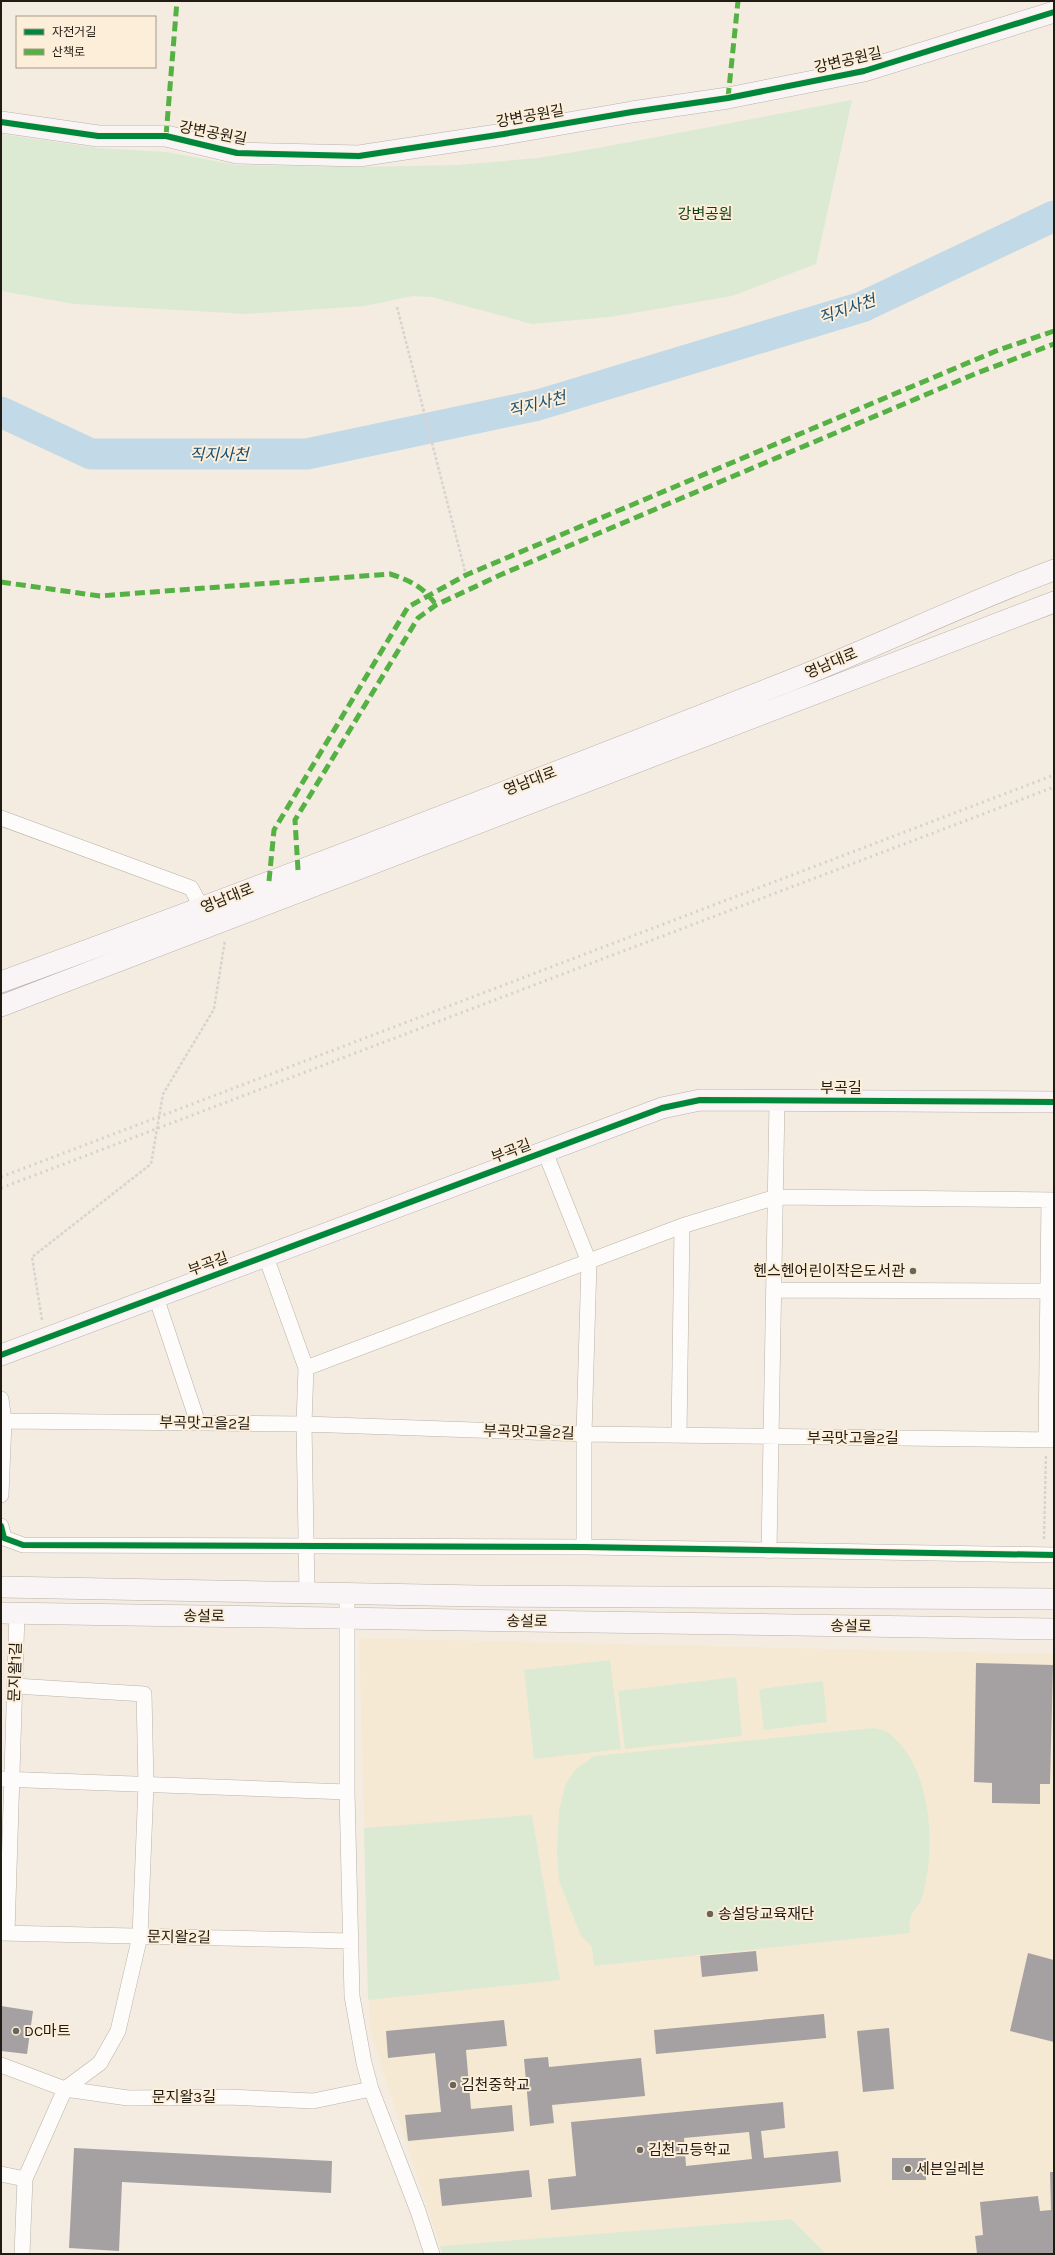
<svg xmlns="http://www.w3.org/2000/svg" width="1055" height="2255" font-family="Karla,'Noto Sans KR',sans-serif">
<rect width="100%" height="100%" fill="#f4ece0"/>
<!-- built -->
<path fill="#f6e9d4" d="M 359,1638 L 1054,1654 L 1054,2254 L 826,2254 L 791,2219 L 440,2246 L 370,2031 Z"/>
<!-- green -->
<path fill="#dcead3" d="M 852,100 L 816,264 L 732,296 L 610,317 L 532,324 L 432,297 L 412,296 L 365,306 L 247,314 L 74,304 L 1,291 L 1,134 L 97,148 L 167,152 L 236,165 L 359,167 L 457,165 L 538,158 L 598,148 Z
M 610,1660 L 621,1749 L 534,1759 L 524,1670 Z
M 736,1677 L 742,1736 L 625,1749 L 618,1691 Z
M 823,1681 L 827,1722 L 764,1730 L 759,1689 Z
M 873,1728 C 878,1729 886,1730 890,1734 C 932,1768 936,1846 923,1894 C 919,1911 907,1910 910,1933 L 594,1966 L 592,1947 L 581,1936 L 559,1881 L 557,1852 L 559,1810 L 566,1783 L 575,1770 L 594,1756 Z
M 532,1815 L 560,1980 L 368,2000 L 364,1828 Z
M 791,2219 L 826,2254 L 442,2254 L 440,2246 Z"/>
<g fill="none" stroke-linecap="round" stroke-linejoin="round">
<!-- river -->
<path stroke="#c2d9e8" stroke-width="31" d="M 1,412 L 91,454 L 307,454 L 538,405 L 862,307 L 1054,216"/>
</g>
<!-- building -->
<path fill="#a5a1a2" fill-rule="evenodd" d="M 976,1663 L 1053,1665 L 1050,1784 L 1040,1784 L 1040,1804 L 992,1803 L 992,1783 L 974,1782 Z
M 756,1951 L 758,1971 L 702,1977 L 700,1956 Z
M 1028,1953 L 1054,1960 L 1054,2042 L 1010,2031 Z
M 1,2006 L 33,2011 L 27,2054 L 1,2051 Z
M 824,2014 L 826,2038 L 656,2054 L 654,2030 Z
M 504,2020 L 507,2046 L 466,2050 L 471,2109 L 512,2105 L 514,2131 L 408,2141 L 405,2115 L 441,2112 L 435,2053 L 388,2058 L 386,2031 Z
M 889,2028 L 894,2089 L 863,2092 L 857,2031 Z
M 548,2057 L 549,2067 L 641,2058 L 645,2096 L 552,2105 L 554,2123 L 530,2126 L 524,2059 Z
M 783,2102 L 785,2128 L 761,2131 L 764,2158 L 838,2151 L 841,2182 L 551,2210 L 548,2179 L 576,2176 L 571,2122 ZM 749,2132 L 752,2159 L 686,2166 L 684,2138 Z
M 74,2148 L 332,2161 L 331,2193 L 122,2182 L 119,2251 L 69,2248 Z
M 892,2158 L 926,2158 L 926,2180 L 892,2180 Z
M 529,2170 L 532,2197 L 442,2206 L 439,2179 Z
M 1050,2172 L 1054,2172 L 1054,2254 L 977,2254 L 975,2236 L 983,2235 L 980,2202 L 1038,2196 L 1040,2211 L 1051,2210 Z"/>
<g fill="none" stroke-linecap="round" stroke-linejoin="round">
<defs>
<path id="street" d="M 1,818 L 191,888 L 202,908
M 545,1152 L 589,1262 L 584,1434 L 584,1547
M 266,1257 L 306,1368 L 304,1424 L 307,1592
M 774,1290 L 1048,1291
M 156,1297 L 198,1423
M 306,1368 L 682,1226 L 776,1197 L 1054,1200
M 1,1399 L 4,1421 L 1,1495
M 4,1421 L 304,1424 L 584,1434 L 1054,1440
M 679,1435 L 682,1226
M 1046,1440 L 1049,1200
M 1,1526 L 4,1538 L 23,1545 L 584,1547 L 1054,1555
M 769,1551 L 777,1101
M 347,1592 L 347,1792 L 352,1996 L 364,2063 L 371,2089 L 418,2211 L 432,2254
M 15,1686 L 144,1694 L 146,1784 L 140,1936 L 118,2031 L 100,2063 L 65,2089 L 25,2179 L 22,2254
M 1,1779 L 347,1792
M 1,1933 L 351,1941
M 7,1933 L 17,1613
M 1,2065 L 65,2089 L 128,2098 L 227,2097 L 313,2101 L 371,2089
M 1,2174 L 25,2179"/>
<path id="secondary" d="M 1,122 L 98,136 L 166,136 L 237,153 L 359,156 L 504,134 L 632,112 L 728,98 L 864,71 L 1054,12
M 1,982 C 261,887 519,787 776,686 C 870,650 960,605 1054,570
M 1,1006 L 1054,602
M 1,1355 L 662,1108 L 700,1100 L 1054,1102
M 1,1587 L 478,1596 L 1054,1599
M 1,1613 L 1054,1629"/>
</defs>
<!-- street casing -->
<use href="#street" stroke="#b9b2a9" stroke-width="16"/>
<!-- secondary casing -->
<use href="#secondary" stroke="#b9b2a9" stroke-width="22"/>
<!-- path -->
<path stroke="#d6d3d0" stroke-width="2.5" stroke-dasharray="3 2" stroke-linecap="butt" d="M 397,307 L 466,575
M 42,1320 L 32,1257 L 151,1164 L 163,1094 L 214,1009 L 225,940
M 1044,1539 L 1046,1454"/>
<!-- street -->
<use href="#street" stroke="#fdfcfa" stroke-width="15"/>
<!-- secondary -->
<use href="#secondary" stroke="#f9f5f7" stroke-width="21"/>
<!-- rail -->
<path stroke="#d5d2ce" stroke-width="3" stroke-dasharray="2 4" stroke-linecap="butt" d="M 1,1177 L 1054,775
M 1,1188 L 1054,787"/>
<!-- quiet -->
<path stroke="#55b144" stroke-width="5" stroke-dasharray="10 5" stroke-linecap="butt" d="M 728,98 L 738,1
M 166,136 L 177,1
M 1,582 L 100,596 L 390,574 C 409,580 424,587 436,605
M 298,870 L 295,820 L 418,618 L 436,605 L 500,575 L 977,373 L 1054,344
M 269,881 L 274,830 L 408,607 L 466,575 L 996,351 L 1054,331"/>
<defs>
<path id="cycleway" d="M 1,122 L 98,136 L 166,136 L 237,153 L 359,156 L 504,134 L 632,112 L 728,98 L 864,71 L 1054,12
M 1,1355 L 662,1108 L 700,1100 L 1054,1102
M 1,1526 L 4,1538 L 23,1545 L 584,1547 L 1054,1555"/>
</defs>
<!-- cycleway casing -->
<use href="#cycleway" stroke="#fceed8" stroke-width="8"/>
<!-- cycleway -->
<use href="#cycleway" stroke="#00873e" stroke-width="6"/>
</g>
<!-- markers -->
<g fill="#6a645b" stroke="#fceed8" stroke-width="1.5">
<circle cx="913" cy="1271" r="4"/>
<circle cx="710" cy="1914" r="4"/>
<circle cx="16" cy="2031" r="4"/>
<circle cx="453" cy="2085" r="4"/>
<circle cx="640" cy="2150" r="4"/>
<circle cx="908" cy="2169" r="4"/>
</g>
<g text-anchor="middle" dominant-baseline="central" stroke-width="4" stroke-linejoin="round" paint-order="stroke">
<!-- street labels -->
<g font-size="15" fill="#201b13" stroke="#fceed8">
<text transform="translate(848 60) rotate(-13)">강변공원길</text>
<text transform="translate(530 116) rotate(-10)">강변공원길</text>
<text transform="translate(213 133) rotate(11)">강변공원길</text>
<text transform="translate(831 663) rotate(-23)">영남대로</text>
<text transform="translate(530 781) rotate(-21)">영남대로</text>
<text transform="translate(227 898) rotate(-22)">영남대로</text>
<text x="841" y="1088">부곡길</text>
<text transform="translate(511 1151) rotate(-21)">부곡길</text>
<text transform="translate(208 1264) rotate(-20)">부곡길</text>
<text transform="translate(205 1423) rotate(1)">부곡맛고을2길</text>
<text transform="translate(529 1432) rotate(2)">부곡맛고을2길</text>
<text x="853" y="1438">부곡맛고을2길</text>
<text transform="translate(204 1616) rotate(1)">송설로</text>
<text transform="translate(527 1621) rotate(1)">송설로</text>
<text transform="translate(851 1626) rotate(1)">송설로</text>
<text transform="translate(15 1672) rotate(-88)">문지왈1길</text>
<text transform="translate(179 1937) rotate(1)">문지왈2길</text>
<text x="184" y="2097">문지왈3길</text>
</g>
<!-- park labels -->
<g font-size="15" fill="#0f3f17" stroke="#fceed8">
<text x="705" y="214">강변공원</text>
</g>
<!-- poi labels -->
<g font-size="15" fill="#201b13" stroke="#fceed8" text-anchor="start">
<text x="905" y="1271" text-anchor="end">헨스헨어린이작은도서관</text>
<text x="718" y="1914">송설당교육재단</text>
<text x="24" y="2031">DC마트</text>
<text x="461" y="2085">김천중학교</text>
<text x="648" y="2150">김천고등학교</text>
<text x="916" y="2169">세븐일레븐</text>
</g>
<!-- water labels -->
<g font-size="16" font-style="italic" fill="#164f74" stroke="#fceed8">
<text transform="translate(847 309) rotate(-19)">직지사천</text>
<text transform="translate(537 404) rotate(-14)">직지사천</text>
<text x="219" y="454">직지사천</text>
</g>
</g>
<!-- border -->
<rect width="1055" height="2255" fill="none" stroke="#201b13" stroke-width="4"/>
<!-- legend -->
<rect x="16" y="16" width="140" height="52" fill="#fceed8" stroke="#a49a89"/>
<rect x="24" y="29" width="20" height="6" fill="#00873e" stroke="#a49a89"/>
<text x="52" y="36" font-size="12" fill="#201b13">자전거길</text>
<rect x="24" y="49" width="20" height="6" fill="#55b144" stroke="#a49a89"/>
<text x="52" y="56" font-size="12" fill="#201b13">산책로</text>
</svg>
